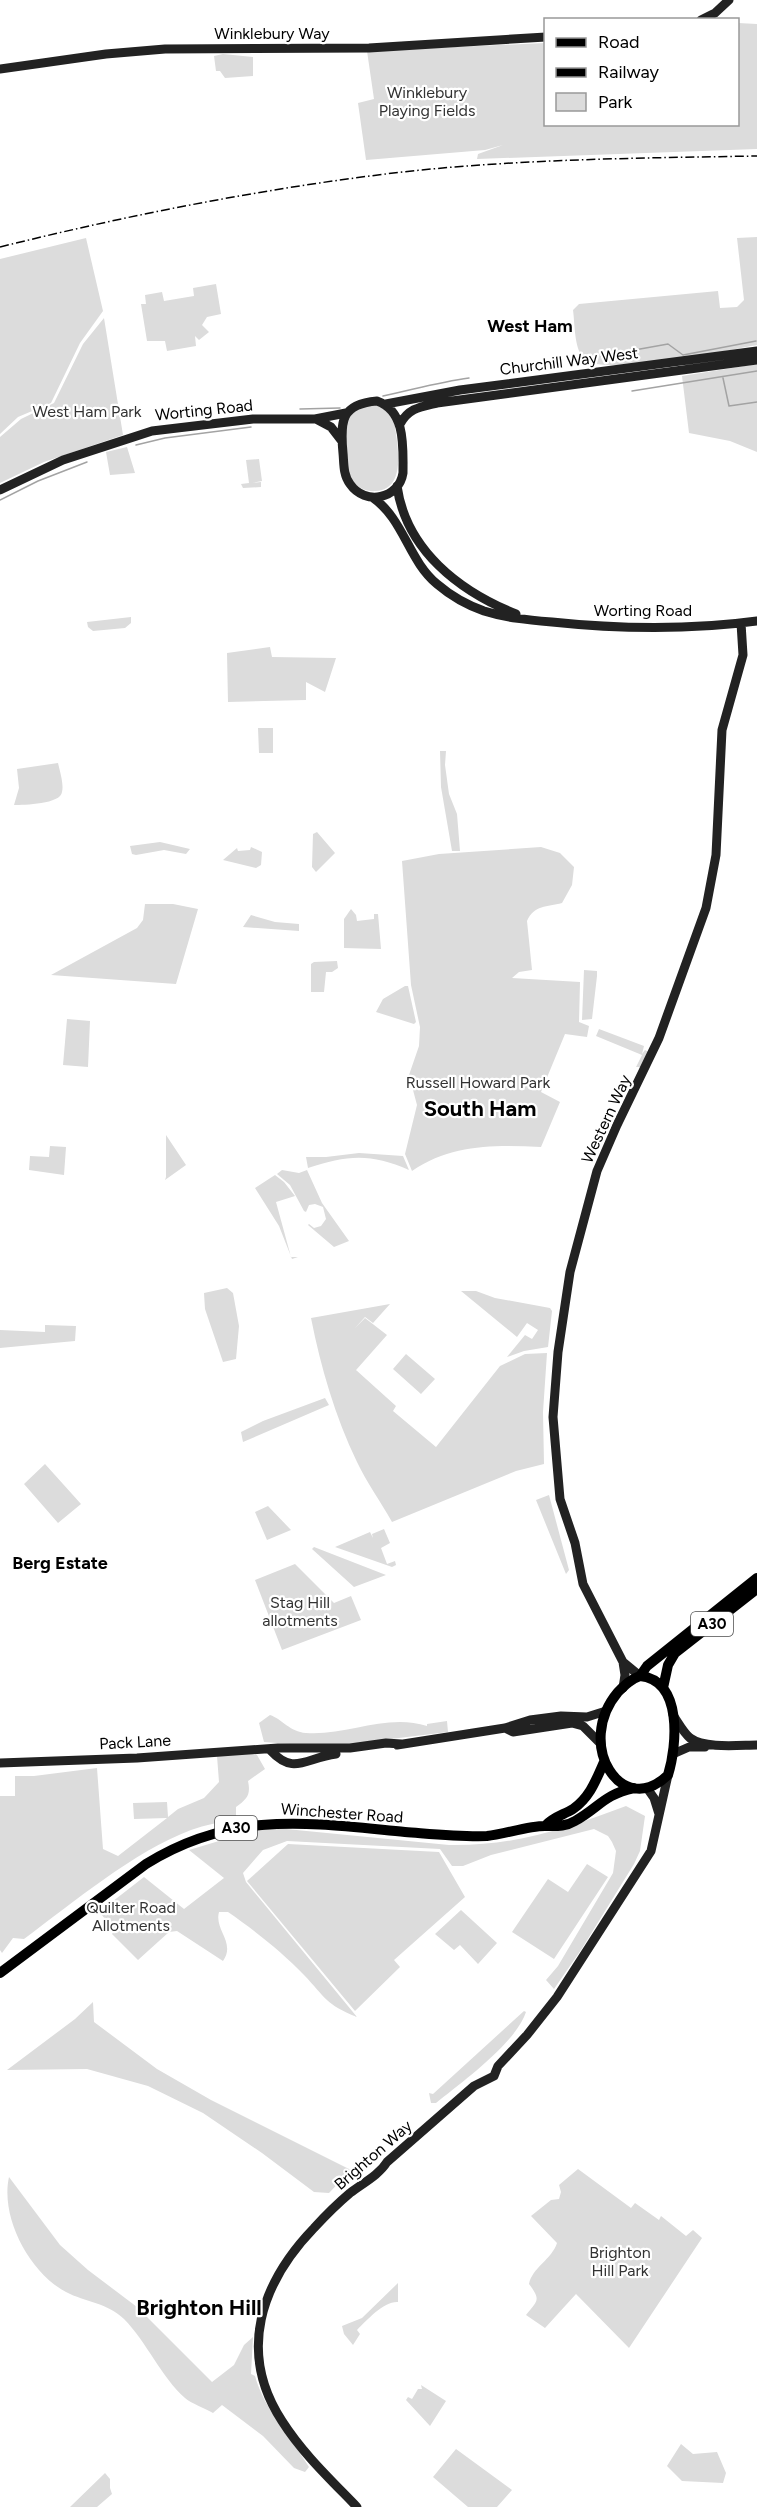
<svg xmlns="http://www.w3.org/2000/svg" width="757" height="2507" font-family="Figtree,sans-serif">
<rect width="100%" height="100%" fill="#fff"/>
<!-- green -->
<path fill="#dcdcdc" d="M 738,23 L 757,24 L 757,149 L 477,159 L 478,154 L 503,145 L 485,150 L 366,160 L 358,103 L 374,99 L 367,51 L 545,43 L 546,124 L 738,124 Z
M 223,54 L 253,57 L 253,76 L 225,78 L 220,71 L 216,71 L 214,56 Z
M 757,237 L 757,345 C 729,350 601,377 584,359 C 574,349 575,324 573,310 L 579,304 L 718,291 L 720,308 L 737,307 L 744,300 L 737,238 Z
M 86,238 L 103,311 L 80,343 L 51,403 L 18,417 L 0,434 L 0,259 Z
M 216,284 L 221,314 L 207,317 L 202,325 L 209,332 L 199,340 L 195,336 L 196,346 L 167,351 L 165,341 L 147,341 L 141,304 L 146,304 L 145,295 L 162,292 L 164,301 L 194,296 L 193,288 Z
M 104,318 L 123,435 L 44,462 L 0,483 L 0,437 L 21,419 L 54,403 L 83,344 Z
M 757,364 L 757,452 L 730,441 L 689,433 L 682,376 Z
M 368,404 L 382,406 L 394,419 C 396,439 409,489 376,491 C 367,492 357,488 352,480 C 346,473 342,423 348,416 C 352,411 362,407 368,404 Z
M 127,447 L 135,473 L 110,475 L 106,452 Z
M 259,459 L 262,481 L 252,483 L 261,482 L 261,487 L 243,488 L 241,484 L 249,483 L 246,460 Z
M 131,617 L 131,623 L 125,628 L 93,631 L 88,627 L 87,622 Z
M 270,647 L 272,657 L 336,658 L 325,692 L 306,682 L 306,700 L 228,702 L 227,653 Z
M 258,728 L 273,728 L 273,753 L 259,753 Z
M 440,751 L 446,751 L 445,765 L 449,794 L 457,814 L 460,851 L 452,851 L 441,787 Z
M 58,763 C 60,772 64,784 62,792 C 61,804 24,805 14,805 L 19,788 L 17,769 Z
M 317,832 L 335,853 L 316,872 L 312,867 L 313,834 Z
M 160,842 L 190,849 L 186,854 L 164,850 L 136,855 L 132,854 L 130,846 Z
M 251,847 L 262,852 L 261,865 L 256,868 L 223,860 L 237,848 L 238,851 L 250,850 Z
M 541,847 L 560,853 L 574,867 L 572,885 L 562,903 C 547,907 534,905 527,921 L 532,970 L 519,972 L 512,978 L 580,982 L 579,1022 L 589,1026 L 587,1037 L 565,1034 L 541,1092 L 560,1102 L 541,1147 C 494,1145 452,1144 412,1171 L 405,1154 L 417,1105 L 409,1075 L 419,1046 L 420,1027 L 411,985 L 402,861 L 439,854 Z
M 145,904 L 173,904 L 198,909 L 176,984 L 51,975 L 137,928 L 143,920 Z
M 351,909 L 356,915 L 357,921 L 374,919 L 374,914 L 378,914 L 381,949 L 344,948 L 344,919 Z
M 251,915 L 275,922 L 299,924 L 299,931 L 243,927 Z
M 337,961 L 338,968 L 332,972 L 326,972 L 324,992 L 311,992 L 311,964 L 314,962 Z
M 584,970 L 597,971 L 597,976 L 592,1019 L 582,1020 Z
M 405,986 L 408,986 L 416,1022 L 414,1024 L 376,1012 L 383,999 Z
M 67,1019 L 90,1021 L 88,1067 L 63,1065 Z
M 599,1029 L 644,1046 L 642,1054 L 645,1050 L 649,1052 L 644,1067 L 636,1067 L 642,1055 L 596,1036 Z
M 166,1135 L 186,1165 L 165,1180 L 166,1177 Z
M 50,1146 L 66,1147 L 64,1175 L 29,1170 L 30,1156 L 49,1157 Z
M 359,1153 L 403,1156 L 409,1170 C 371,1153 347,1155 308,1168 L 306,1157 L 326,1157 Z
M 282,1170 L 299,1173 L 307,1170 L 322,1203 L 349,1241 L 334,1247 L 308,1225 L 309,1224 L 314,1228 L 321,1226 L 326,1219 L 323,1207 L 315,1204 L 309,1205 L 306,1212 L 304,1211 L 290,1185 L 277,1174 Z
M 275,1175 L 284,1182 L 295,1196 L 276,1202 L 291,1257 L 298,1257 L 292,1259 L 279,1226 L 255,1188 Z
M 227,1288 L 233,1293 L 239,1326 L 236,1359 L 223,1362 L 205,1309 L 204,1293 Z
M 461,1291 L 476,1291 L 495,1298 L 550,1308 L 552,1311 L 548,1347 L 524,1351 L 507,1357 L 525,1335 L 532,1339 L 538,1330 L 527,1323 L 517,1337 Z
M 390,1304 L 373,1323 L 365,1317 L 355,1328 L 365,1318 L 387,1335 L 349,1378 L 356,1370 L 396,1406 L 393,1411 L 436,1447 L 500,1366 L 525,1354 L 547,1353 L 543,1412 L 544,1464 L 516,1471 L 392,1522 C 381,1502 367,1483 357,1462 C 335,1416 321,1368 311,1318 Z
M 45,1325 L 76,1326 L 75,1341 L 0,1348 L 0,1330 L 45,1332 Z
M 406,1354 L 435,1379 L 421,1394 L 393,1369 Z
M 325,1398 L 329,1405 L 243,1442 L 241,1432 L 263,1421 Z
M 45,1464 L 81,1504 L 58,1523 L 24,1484 Z
M 549,1495 L 569,1570 L 566,1574 L 536,1500 Z
M 268,1506 L 291,1530 L 267,1540 L 255,1512 Z
M 384,1529 L 390,1543 L 381,1548 L 387,1564 L 395,1561 L 396,1565 L 392,1567 L 335,1547 L 370,1532 L 373,1538 L 372,1534 Z
M 314,1547 L 386,1575 L 354,1587 L 312,1549 Z
M 295,1564 L 334,1603 L 351,1596 L 361,1620 L 282,1650 L 255,1580 Z
M 270,1715 C 282,1719 290,1732 306,1733 C 346,1736 387,1713 427,1726 L 427,1724 L 447,1721 L 448,1732 L 350,1744 L 303,1745 L 264,1742 L 259,1723 Z
M 247,1753 L 257,1755 L 265,1769 L 248,1781 C 251,1795 247,1799 236,1807 L 236,1819 C 221,1822 205,1825 191,1830 C 133,1852 74,1902 24,1939 L 13,1938 L 2,1953 L 0,1950 L 0,1796 L 15,1796 L 15,1776 L 34,1776 L 97,1768 L 103,1849 L 118,1856 L 167,1818 L 134,1819 L 133,1803 L 167,1802 L 168,1817 L 178,1809 L 204,1798 L 219,1782 L 217,1756 Z
M 626,1806 L 645,1816 L 640,1851 L 634,1864 L 581,1950 L 554,1989 L 546,1980 L 558,1966 L 613,1873 L 616,1851 L 612,1842 L 608,1836 L 594,1829 L 491,1855 L 463,1866 L 452,1866 L 440,1849 L 287,1841 L 263,1850 L 243,1873 L 246,1882 L 357,2017 C 325,2004 326,1998 304,1975 C 282,1952 254,1930 228,1912 L 219,1912 C 214,1930 236,1942 223,1961 L 177,1931 L 169,1932 L 138,1960 L 112,1934 L 115,1930 L 99,1912 L 144,1877 L 184,1909 L 224,1878 L 189,1850 L 249,1832 L 276,1828 L 449,1845 C 516,1846 564,1829 626,1806 Z
M 288,1844 L 439,1852 L 465,1897 L 394,1960 L 400,1967 L 355,2011 L 247,1881 Z
M 587,1864 L 608,1877 L 554,1959 L 512,1932 L 548,1879 L 568,1892 Z
M 461,1910 L 497,1943 L 478,1964 L 460,1945 L 454,1950 L 435,1934 Z
M 93,2002 L 94,2022 L 157,2069 L 211,2100 L 351,2170 L 329,2193 L 314,2192 L 262,2153 L 203,2113 L 148,2086 L 87,2069 L 7,2070 L 75,2019 Z
M 524,2011 L 526,2012 C 516,2043 462,2082 436,2103 L 431,2103 L 429,2093 L 433,2094 Z
M 578,2169 L 631,2208 L 635,2203 L 659,2220 L 661,2216 L 686,2236 L 693,2230 L 702,2238 L 629,2348 L 576,2294 L 545,2328 L 526,2315 C 538,2300 541,2300 529,2284 C 532,2268 552,2259 557,2243 L 531,2216 L 551,2200 L 559,2199 L 561,2192 L 559,2185 Z
M 9,2177 L 60,2245 L 88,2270 L 137,2307 L 212,2382 L 234,2365 L 244,2345 L 253,2337 L 251,2374 L 255,2376 C 265,2411 290,2436 309,2467 L 305,2472 L 294,2468 L 263,2436 L 222,2405 L 213,2413 C 205,2408 192,2404 185,2398 C 162,2378 146,2341 124,2319 C 108,2303 85,2302 66,2292 C 30,2273 0,2218 9,2177 Z
M 398,2283 L 398,2302 C 384,2301 367,2320 357,2330 L 360,2334 L 353,2345 L 344,2334 L 342,2326 L 362,2318 Z
M 421,2385 L 446,2401 L 430,2426 L 406,2400 L 408,2397 L 412,2399 L 418,2389 L 422,2389 Z
M 681,2444 L 693,2454 L 717,2452 L 726,2473 L 723,2483 L 682,2481 L 667,2466 Z
M 456,2449 L 512,2490 L 497,2507 L 468,2507 L 433,2477 Z
M 105,2473 L 110,2479 L 110,2488 L 112,2494 L 97,2507 L 70,2507 Z"/>
<g fill="none" stroke-linecap="round" stroke-linejoin="round">
<!-- stream -->
<path stroke="#a3a3a3" stroke-width="1.5" d="M 601,356 L 668,344 L 683,355 L 756,341
M 723,378 L 729,406 L 757,402
M 632,391 L 757,371
M 383,396 C 412,390 439,382 469,378
M 300,409 L 340,408
M 136,445 L 165,438 L 251,427
M 0,500 L 38,481 L 87,462"/>
<!-- secondary -->
<path stroke="#222" stroke-width="9" d="M 701,20 L 715,13 L 729,0
M 0,69 L 106,54 L 165,49 L 369,48 L 546,37
M 377,401 C 406,411 403,447 403,473 C 399,499 365,506 350,484 C 343,475 344,463 343,453 C 340,421 341,404 377,401 Z
M 386,404 L 460,390 L 757,351
M 316,419 L 331,427 L 341,440
M 400,424 C 409,408 420,407 437,403 L 757,360
M 397,486 C 406,550 459,591 516,614
M 0,490 L 63,460 L 152,431 L 253,419 L 315,419 L 346,413
M 372,497 C 404,519 408,560 437,584 C 451,596 467,605 484,611 C 506,618 529,620 552,622 C 617,629 692,630 757,621
M 623,1662 L 640,1676
M 623,1688 L 625,1675 L 623,1662 L 583,1584 L 575,1543 L 560,1499 L 553,1417 L 558,1352 L 570,1272 L 597,1171 L 617,1125 L 659,1038 L 706,908 L 716,855 L 722,730 L 743,655 L 741,623
M 673,1715 C 678,1722 683,1732 690,1738 C 705,1749 740,1745 757,1745
M 505,1728 L 513,1732 L 572,1723 L 583,1726 L 600,1743
M 397,1745 L 505,1728 L 530,1720 L 561,1716 L 587,1717 L 606,1711
M 270,1750 C 294,1776 305,1758 336,1754
M 673,1754 L 689,1747 L 705,1747
M 0,1763 L 137,1758 L 278,1748 L 350,1748 L 386,1743 L 401,1744
M 647,1788 L 654,1798 L 659,1814
M 357,2507 C 331,2480 303,2454 282,2421 C 237,2352 261,2283 314,2228 C 325,2216 337,2204 350,2193 C 363,2183 379,2175 387,2162 L 474,2086 L 494,2076 L 498,2066 L 527,2035 L 557,1997 L 651,1851 L 668,1775"/>
<!-- primary -->
<path stroke="#000" stroke-width="10" d="M 640,1676 C 683,1680 677,1746 668,1775 C 622,1820 574,1744 618,1692 C 625,1685 631,1679 640,1676 Z
M 640,1676 L 647,1666 L 757,1578
M 663,1688 L 668,1665 L 675,1653 L 757,1589
M 545,1826 C 553,1817 563,1815 573,1809 C 590,1797 596,1780 604,1762
M 0,1973 L 146,1864 C 232,1810 309,1823 405,1832 C 432,1834 460,1837 487,1836 C 505,1834 528,1826 545,1826 C 556,1826 565,1827 575,1821 C 600,1807 603,1795 634,1788"/>
<!-- rail -->
<path stroke="#000" stroke-width="1.5" stroke-dasharray="9 3 1.5 3" stroke-linecap="butt" d="M 0,247 C 133,214 266,188 402,172 C 520,159 639,158 757,156"/>
</g>
<g text-anchor="middle" dominant-baseline="central" stroke-width="4.5" stroke-linejoin="round" paint-order="stroke">
<!-- shield labels -->
<g fill="#fff" stroke="#4c4c4c" stroke-width="1.5">
<rect x="691" y="1612" width="42" height="24" rx="4.5"/>
<rect x="215" y="1816" width="42" height="24" rx="4.5"/>
</g>
<g font-size="15" font-weight="bold" fill="#000">
<text x="712" y="1624">A30</text>
<text x="236" y="1828">A30</text>
</g>
<!-- street labels -->
<g font-size="16" fill="#000" stroke="#fff">
<text x="272" y="33">Winklebury Way</text>
<text transform="translate(569 361) rotate(-7)">Churchill Way West</text>
<text transform="translate(204 410) rotate(-6)">Worting Road</text>
<text x="643" y="610">Worting Road</text>
<text transform="translate(606 1119) rotate(-65)">Western Way</text>
<text transform="translate(135 1742) rotate(-3)">Pack Lane</text>
<text transform="translate(342 1813) rotate(4)">Winchester Road</text>
<text transform="translate(373 2155) rotate(-41)">Brighton Way</text>
</g>
<!-- park labels -->
<g font-size="16" fill="#333" stroke="#fff">
<text x="427" y="92">Winklebury<tspan x="427" dy="18">Playing Fields</tspan></text>
<text x="87" y="411">West Ham Park</text>
<text x="478" y="1082">Russell Howard Park</text>
<text x="300" y="1602">Stag Hill<tspan x="300" dy="18">allotments</tspan></text>
<text x="131" y="1907">Quilter Road<tspan x="131" dy="18">Allotments</tspan></text>
<text x="620" y="2252">Brighton<tspan x="620" dy="18">Hill Park</tspan></text>
</g>
<!-- neighbourhood labels -->
<g font-size="18" font-weight="bold" fill="#000" stroke="#fff">
<text x="530" y="326">West Ham</text>
<text x="60" y="1563">Berg Estate</text>
</g>
<!-- district labels -->
<g font-size="22" font-weight="bold" fill="#000" stroke="#fff">
<text x="480" y="1108">South Ham</text>
<text x="199" y="2307">Brighton Hill</text>
</g>
</g>
<!-- legend -->
<rect x="544" y="18" width="195" height="108" fill="#ffffff" stroke="#999999" stroke-width="1.5"/>
<rect x="556" y="38" width="30" height="9" fill="#000000" stroke="#999999" stroke-width="1.5"/>
<text x="598" y="48" font-size="18" fill="#000000">Road</text>
<rect x="556" y="68" width="30" height="9" fill="#000000" stroke="#999999" stroke-width="1.5"/>
<text x="598" y="78" font-size="18" fill="#000000">Railway</text>
<rect x="556" y="93" width="30" height="18" fill="#dcdcdc" stroke="#999999" stroke-width="1.5"/>
<text x="598" y="108" font-size="18" fill="#000000">Park</text>
</svg>
